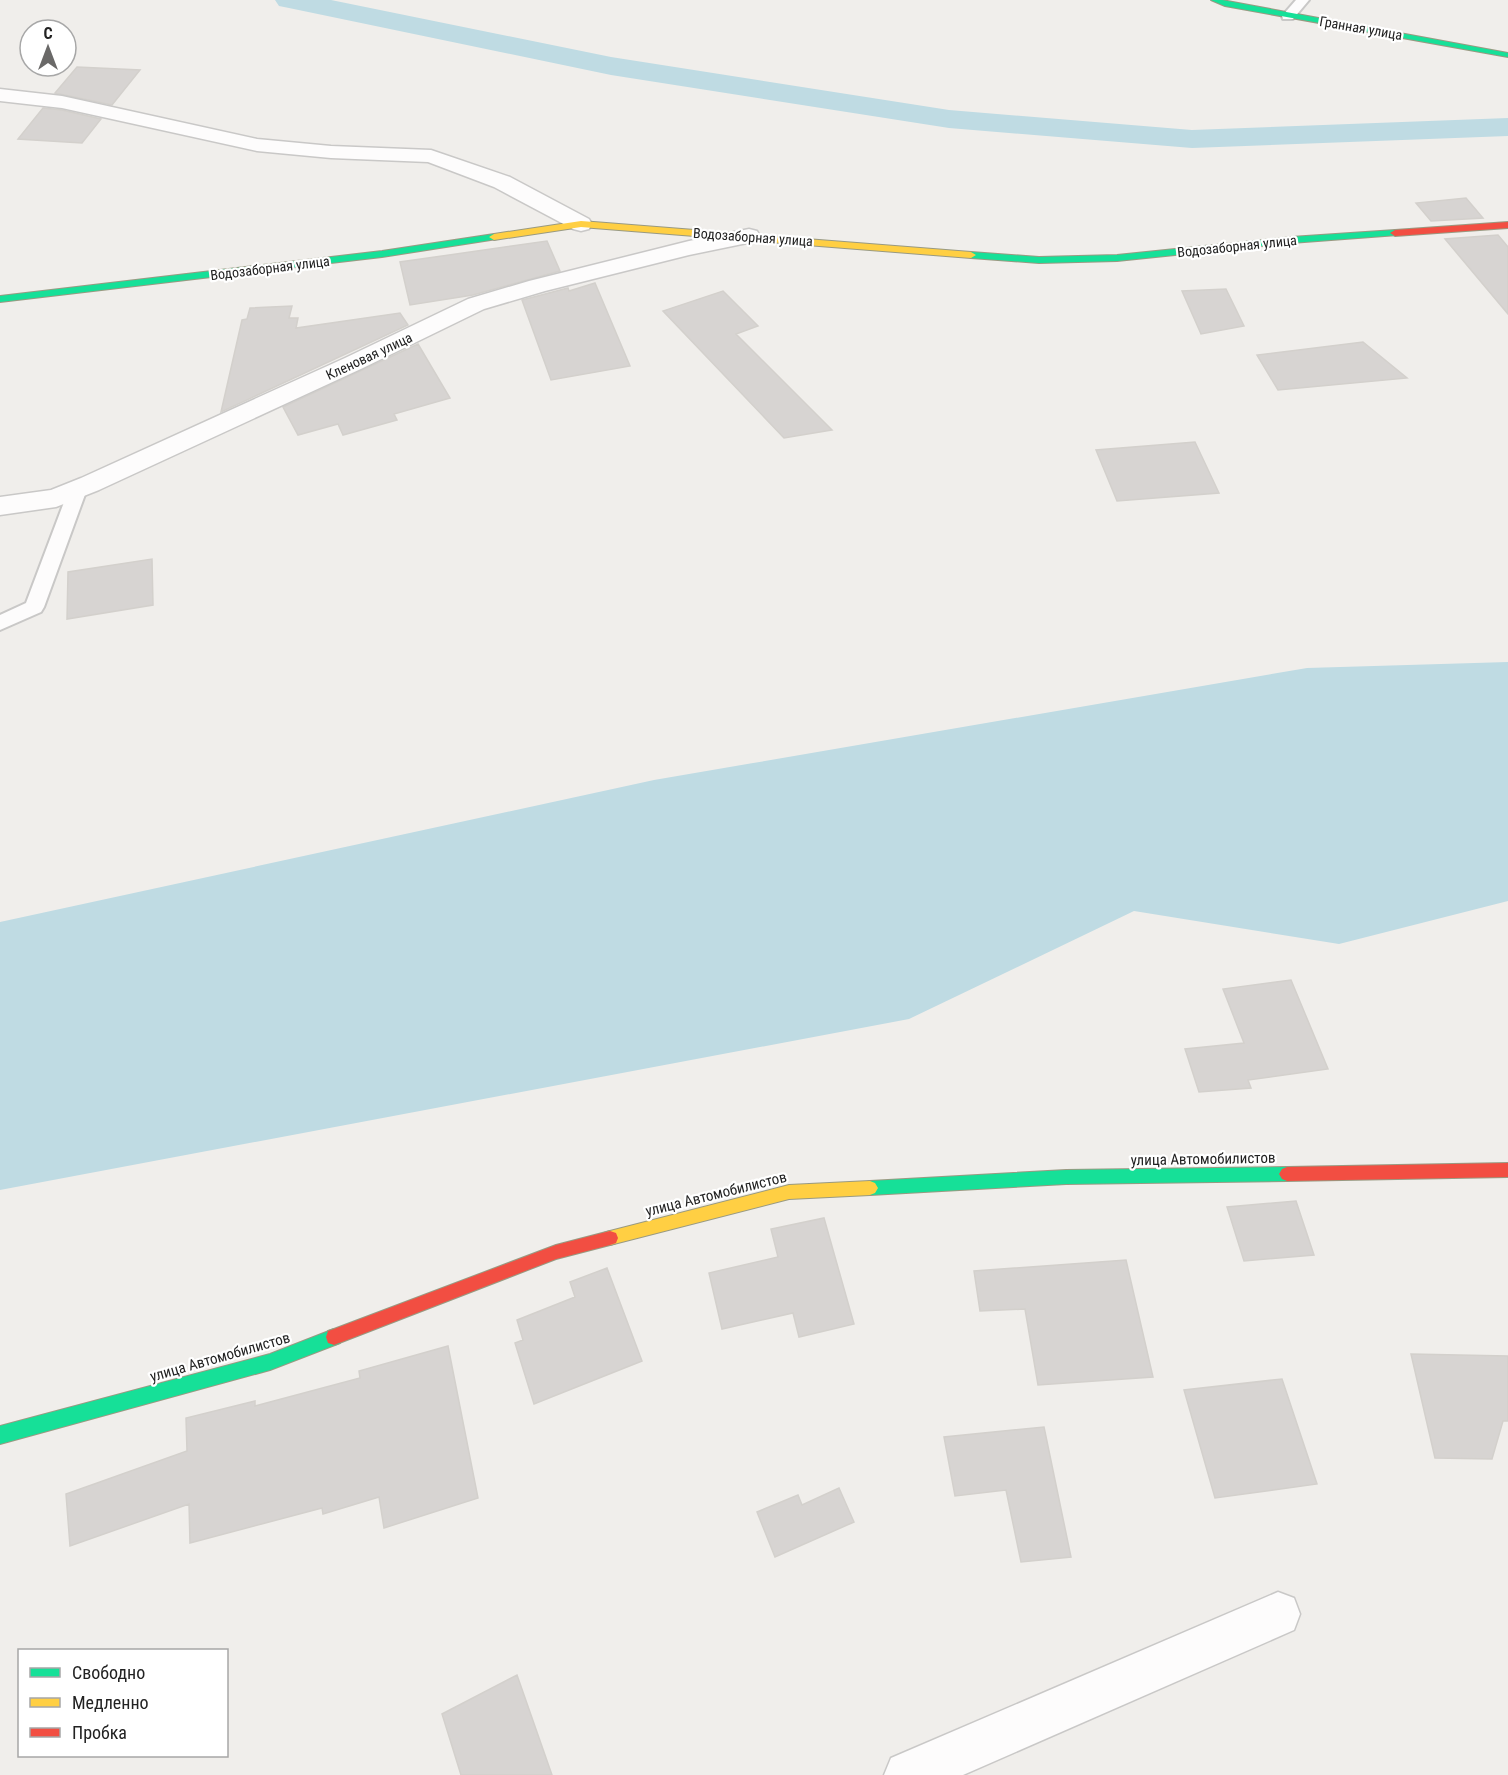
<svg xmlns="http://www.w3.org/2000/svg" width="1508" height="1775" font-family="'Roboto Condensed',sans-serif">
<rect width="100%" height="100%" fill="#f0eeeb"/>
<!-- water -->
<path fill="#bfdbe3" d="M 1508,662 L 1508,901 L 1339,944 L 1134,911 L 909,1019 L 0,1190 L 0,922 L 654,780 L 1307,668 Z"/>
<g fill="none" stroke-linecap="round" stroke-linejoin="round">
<!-- canal -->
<path fill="#bfdbe3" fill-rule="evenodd" d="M 275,0 L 331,0 L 611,57 L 949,110 L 1192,130 L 1508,118 L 1508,136 L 1192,148 L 949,128 L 611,75 L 289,8 L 279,6 Z"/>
</g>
<!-- building -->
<path fill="#d7d4d2" stroke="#d3d0cc" stroke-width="1.5" d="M 77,67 L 140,70 L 112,105 L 55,93 Z
M 43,108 L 62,110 L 101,119 L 82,143 L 18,139 Z
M 1466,198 L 1483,218 L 1431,221 L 1416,203 Z
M 1498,235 L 1508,247 L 1508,314 L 1445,239 Z
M 547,241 L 560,271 L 473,295 L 410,305 L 400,262 Z
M 595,283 L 630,366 L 551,380 L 522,300 L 568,288 L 569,291 Z
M 1226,289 L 1244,326 L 1201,334 L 1182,291 Z
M 723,291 L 758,326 L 736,334 L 832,430 L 784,438 L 663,311 Z
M 292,306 L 289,318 L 298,318 L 296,328 L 400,313 L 408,325 L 221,412 L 242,320 L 247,319 L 250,308 Z
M 1363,342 L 1407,378 L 1278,390 L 1257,355 Z
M 418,344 L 450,398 L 394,414 L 397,420 L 343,435 L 338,424 L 298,435 L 283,407 Z
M 1195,442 L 1219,493 L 1117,501 L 1096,450 Z
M 152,559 L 153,605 L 67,619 L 68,572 Z
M 1291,980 L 1328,1069 L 1248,1080 L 1251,1088 L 1199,1092 L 1185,1049 L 1244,1043 L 1223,989 Z
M 1296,1201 L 1314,1255 L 1244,1261 L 1227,1207 Z
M 824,1218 L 854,1324 L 799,1337 L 793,1313 L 722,1329 L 709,1273 L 778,1257 L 771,1229 Z
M 1126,1260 L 1153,1377 L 1038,1385 L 1025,1309 L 980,1311 L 974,1271 Z
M 607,1268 L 642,1361 L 534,1404 L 515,1343 L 523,1340 L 517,1320 L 575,1297 L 570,1282 Z
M 448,1346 L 478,1498 L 384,1528 L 379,1497 L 323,1514 L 322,1508 L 190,1543 L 189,1504 L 70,1546 L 66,1494 L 187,1451 L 186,1418 L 255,1401 L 255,1406 L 360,1378 L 359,1371 Z
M 1411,1354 L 1508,1356 L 1508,1421 L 1503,1421 L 1492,1459 L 1435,1458 Z
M 1282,1379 L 1317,1484 L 1215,1498 L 1184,1390 Z
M 1044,1427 L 1071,1557 L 1021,1562 L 1006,1490 L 955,1496 L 944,1437 Z
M 839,1488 L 854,1522 L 775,1557 L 757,1512 L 798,1495 L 802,1505 Z
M 517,1675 L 552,1775 L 461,1775 L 442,1714 Z"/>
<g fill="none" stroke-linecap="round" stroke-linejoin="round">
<defs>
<path id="lane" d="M 1296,0 L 1309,0 L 1293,19 L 1283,19 L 1282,16 Z
M 78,483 L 84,485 L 87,489 L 44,607 L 41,612 L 0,630 L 0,615 L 26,603 L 69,489 L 72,485 Z"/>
<path id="street" d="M 0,89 L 62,96 L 257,139 L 331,146 L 431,150 L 510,177 L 589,219 L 592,224 L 589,229 L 581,231 L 573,229 L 494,187 L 428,162 L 331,158 L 257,151 L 62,108 L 0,101 Z
M 749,229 L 757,231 L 760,236 L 757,241 L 689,255 L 545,291 L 484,309 L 363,368 L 99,490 L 56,507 L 0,515 L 0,497 L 51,490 L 81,478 L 345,358 L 468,299 L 529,281 L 689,241 Z
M 1278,1592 L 1294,1598 L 1300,1614 L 1294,1630 L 963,1775 L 884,1775 L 891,1758 Z"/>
<path id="fast" d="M 1211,0 L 1222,0 L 1508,53 L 1508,57 L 1225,6 Z
M 1395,230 L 1398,231 L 1398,235 L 1291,243 L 1117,261 L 1039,263 L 971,258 L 966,255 L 971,252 L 1039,257 L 1117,255 L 1291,237 Z
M 494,234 L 499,237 L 497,239 L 382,257 L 0,302 L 0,296 L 382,251 Z
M 1287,1167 L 1292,1169 L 1295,1174 L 1292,1179 L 1287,1181 L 1066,1184 L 870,1195 L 865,1193 L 862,1188 L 865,1183 L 870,1181 L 1066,1170 Z
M 334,1329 L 340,1331 L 342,1337 L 340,1343 L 270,1370 L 0,1444 L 0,1426 L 270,1354 Z"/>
<path id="slow" d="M 581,221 L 971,252 L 976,255 L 971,258 L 581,227 L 494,240 L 489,237 L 494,234 Z
M 870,1181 L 875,1183 L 878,1188 L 875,1193 L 870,1195 L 789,1199 L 610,1245 L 604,1243 L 602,1238 L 604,1233 L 610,1231 L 789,1185 Z"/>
<path id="jam" d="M 1508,222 L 1508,228 L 1395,236 L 1390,233 L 1395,230 Z
M 1508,1163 L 1508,1177 L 1287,1181 L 1282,1179 L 1279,1174 L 1282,1169 L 1287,1167 Z
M 610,1231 L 616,1233 L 618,1238 L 616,1243 L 610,1245 L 556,1259 L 334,1345 L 328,1343 L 326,1337 L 328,1331 L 334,1329 L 556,1245 Z"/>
</defs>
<!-- lane casing -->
<use href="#lane" stroke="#c9c8c7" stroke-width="4"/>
<!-- street casing -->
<use href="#street" stroke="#c9c8c7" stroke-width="3"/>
<!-- fast casing -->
<use href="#fast" stroke="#999a82" stroke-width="2"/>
<!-- slow casing -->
<use href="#slow" stroke="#999a82" stroke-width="2"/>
<!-- jam casing -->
<use href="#jam" stroke="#999a82" stroke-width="2"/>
<!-- lane -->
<use href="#lane" fill="#fdfcfc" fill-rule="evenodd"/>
<!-- street -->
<use href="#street" fill="#fdfcfc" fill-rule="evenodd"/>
<!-- fast -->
<use href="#fast" fill="#16e098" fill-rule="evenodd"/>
<!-- slow -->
<use href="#slow" fill="#ffcf43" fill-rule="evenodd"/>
<!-- jam -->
<use href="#jam" fill="#f24e42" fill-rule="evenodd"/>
</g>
<g text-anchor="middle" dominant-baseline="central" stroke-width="4.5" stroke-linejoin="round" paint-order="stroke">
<!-- far-street labels -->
<g font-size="14" fill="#222" stroke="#fff">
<text transform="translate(1361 28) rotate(10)">Гранная улица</text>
<text transform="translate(753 237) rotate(4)">Водозаборная улица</text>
<text transform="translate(1237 246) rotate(-6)">Водозаборная улица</text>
<text transform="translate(270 268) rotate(-7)">Водозаборная улица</text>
<text transform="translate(369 356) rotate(-25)">Кленовая улица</text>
</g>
<!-- street labels -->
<g font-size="15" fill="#222" stroke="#fff">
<text transform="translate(1203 1159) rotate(-1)">улица Автомобилистов</text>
<text transform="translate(716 1194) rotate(-14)">улица Автомобилистов</text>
<text transform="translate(220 1357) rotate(-16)">улица Автомобилистов</text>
</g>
</g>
<!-- legend -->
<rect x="18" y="1649" width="210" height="108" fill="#ffffff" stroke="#a7a7a7" stroke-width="1.5"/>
<rect x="30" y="1668" width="30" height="9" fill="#16e098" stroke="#a7a7a7" stroke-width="1.5"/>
<text x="72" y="1679" font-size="18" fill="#222222">Свободно</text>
<rect x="30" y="1698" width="30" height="9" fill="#ffcf43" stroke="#a7a7a7" stroke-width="1.5"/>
<text x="72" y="1709" font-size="18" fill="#222222">Медленно</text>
<rect x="30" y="1728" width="30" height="9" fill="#f24e42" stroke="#a7a7a7" stroke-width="1.5"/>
<text x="72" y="1739" font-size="18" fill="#222222">Пробка</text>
<!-- north arrow -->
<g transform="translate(48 48)"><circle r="28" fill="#ffffff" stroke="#a7a7a7" stroke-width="1.5"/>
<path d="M0-4.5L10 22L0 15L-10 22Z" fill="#6a6968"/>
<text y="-9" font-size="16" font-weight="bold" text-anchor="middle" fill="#222222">С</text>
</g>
</svg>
